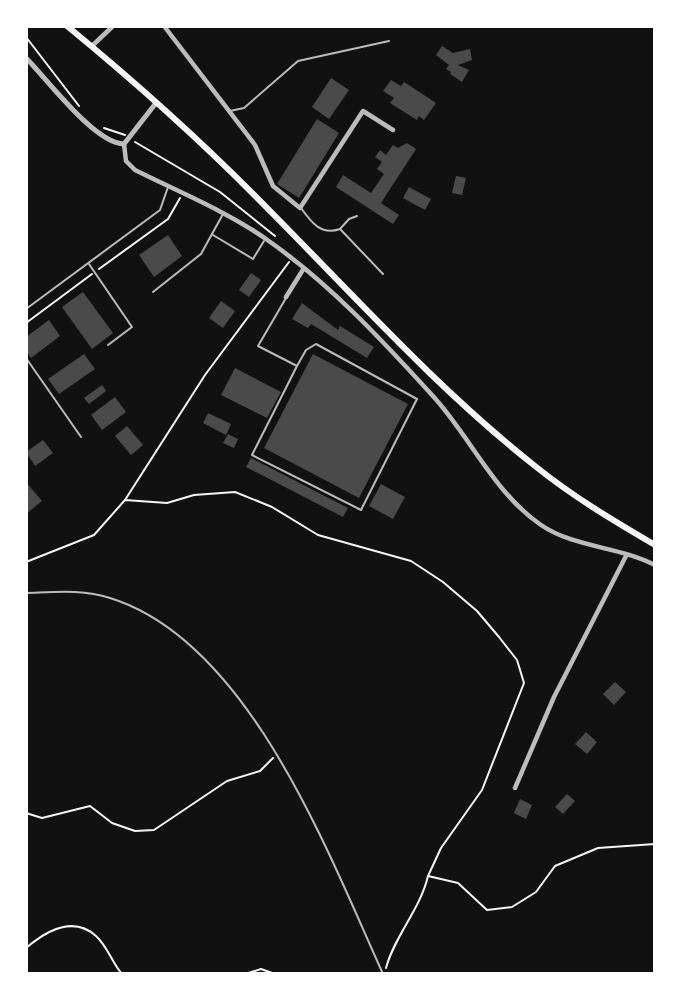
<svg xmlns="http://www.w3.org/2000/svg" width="681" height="1000" font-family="Mulish,sans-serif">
<rect width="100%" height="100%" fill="#111"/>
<!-- building -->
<path fill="#4a4a4a" d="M 442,46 L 453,53 L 470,49 L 472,60 L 458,65 L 469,70 L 462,82 L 450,74 L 451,72 L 446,69 L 449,65 L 436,55 Z
M 331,78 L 349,90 L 329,119 L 312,107 Z
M 391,80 L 401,86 L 404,82 L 436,103 L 424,120 L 419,116 L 417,120 L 390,103 L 394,98 L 383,91 Z
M 317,119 L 339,133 L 299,198 L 277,184 Z
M 407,143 L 416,149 L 381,203 L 399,215 L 393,224 L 336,187 L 343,175 L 371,193 L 384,174 L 377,169 L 382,162 L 375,157 L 380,150 L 386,155 L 393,145 L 398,148 Z
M 456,176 L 466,178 L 462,195 L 452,193 Z
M 409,187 L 431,199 L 425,210 L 403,198 Z
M 168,235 L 182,256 L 154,277 L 139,255 Z
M 251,273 L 261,280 L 249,297 L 239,290 Z
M 83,292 L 113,333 L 92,349 L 62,307 Z
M 221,301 L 235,311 L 223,328 L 209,318 Z
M 302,303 L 338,330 L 340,326 L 374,347 L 367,358 L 311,324 L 308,328 L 292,319 Z
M 49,320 L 60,336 L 31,358 L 26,351 L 26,337 Z
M 84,354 L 95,369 L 59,394 L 48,379 Z
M 313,354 L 408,404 L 359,498 L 264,448 Z
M 235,368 L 281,392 L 267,418 L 221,395 Z
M 102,385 L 106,391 L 89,404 L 84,398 Z
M 115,397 L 126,412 L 102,430 L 91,415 Z
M 208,413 L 231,424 L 226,435 L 203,423 Z
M 127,426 L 143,445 L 131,455 L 115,436 Z
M 228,434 L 238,439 L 234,448 L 223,443 Z
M 43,440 L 53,453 L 35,466 L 26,452 Z
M 251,458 L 348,508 L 343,517 L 246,467 Z
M 26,482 L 42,501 L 26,514 Z
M 381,484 L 405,497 L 393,519 L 369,506 Z
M 615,682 L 626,692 L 614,705 L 603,694 Z
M 586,732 L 597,742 L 587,754 L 575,744 Z
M 567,794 L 575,801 L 563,814 L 555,807 Z
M 520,799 L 532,805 L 526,819 L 514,813 Z"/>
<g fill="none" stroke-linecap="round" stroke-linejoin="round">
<!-- path -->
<path stroke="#f5f5f5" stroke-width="2" d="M 26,37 L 79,106
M 104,128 L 125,135
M 135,142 L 220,192 L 275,236
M 99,269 L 168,219 L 180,198
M 26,323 L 92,274
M 125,500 L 167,503 L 194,495 L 235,492 L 272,507 L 318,535 L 411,561 L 443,582 L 477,611 L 499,637 L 517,660 L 524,683 L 482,790 L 441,848 L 428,876
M 26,562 L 94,535 L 125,500 L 205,375 L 289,262
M 26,813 L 42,818 L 90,806 L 112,823 L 135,831 L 154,830 L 227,781 L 260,771 L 273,758
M 26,948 C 46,931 73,915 96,936 C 108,947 112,963 122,974
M 386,968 C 395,935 420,910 428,876 L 458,883 L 487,910 L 512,907 L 536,892 L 555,866 L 598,848 L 655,844
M 245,974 L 261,969 L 275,974"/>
<!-- service -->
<path stroke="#bcbcbc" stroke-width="2" d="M 230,111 L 244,108 L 298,61 L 389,41
M 301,208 C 311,222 321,236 340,229 L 349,219 L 357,216
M 341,230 L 383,274
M 213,235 L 253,259 L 264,241
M 89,264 L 132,327 L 108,345
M 153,292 L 201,254 L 223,214
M 286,298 L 258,346 L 297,366 L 252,455 L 361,510 L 417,399 L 316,344 L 306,350 L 297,366
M 26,309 L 160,210 L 168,187
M 26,358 L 81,437
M 26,593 C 55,592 83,589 110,598 C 249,641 328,853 383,974"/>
<!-- minor -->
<path stroke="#bcbcbc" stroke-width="4.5" d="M 164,26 L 255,145 L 273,186 L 300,208 L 363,111 L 393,130
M 92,46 L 113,26
M 124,144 L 126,161 L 135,170 C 179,192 226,211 266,239 C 328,282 382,340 432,395 C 470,436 494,493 541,525 C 575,548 618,546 655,565
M 286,297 L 304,268
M 515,788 L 554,697 L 626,556"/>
<!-- tertiary -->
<path stroke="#bcbcbc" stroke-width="5" d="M 26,58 C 47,79 95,144 124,144 L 156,103"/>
<!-- secondary -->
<path stroke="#f5f5f5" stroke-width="6" d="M 67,26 C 139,85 210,149 275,216 C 360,302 440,391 535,466 C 572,496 614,521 655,545"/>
</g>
<!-- border -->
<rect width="681" height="1000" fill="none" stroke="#ffffff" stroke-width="56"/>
</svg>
